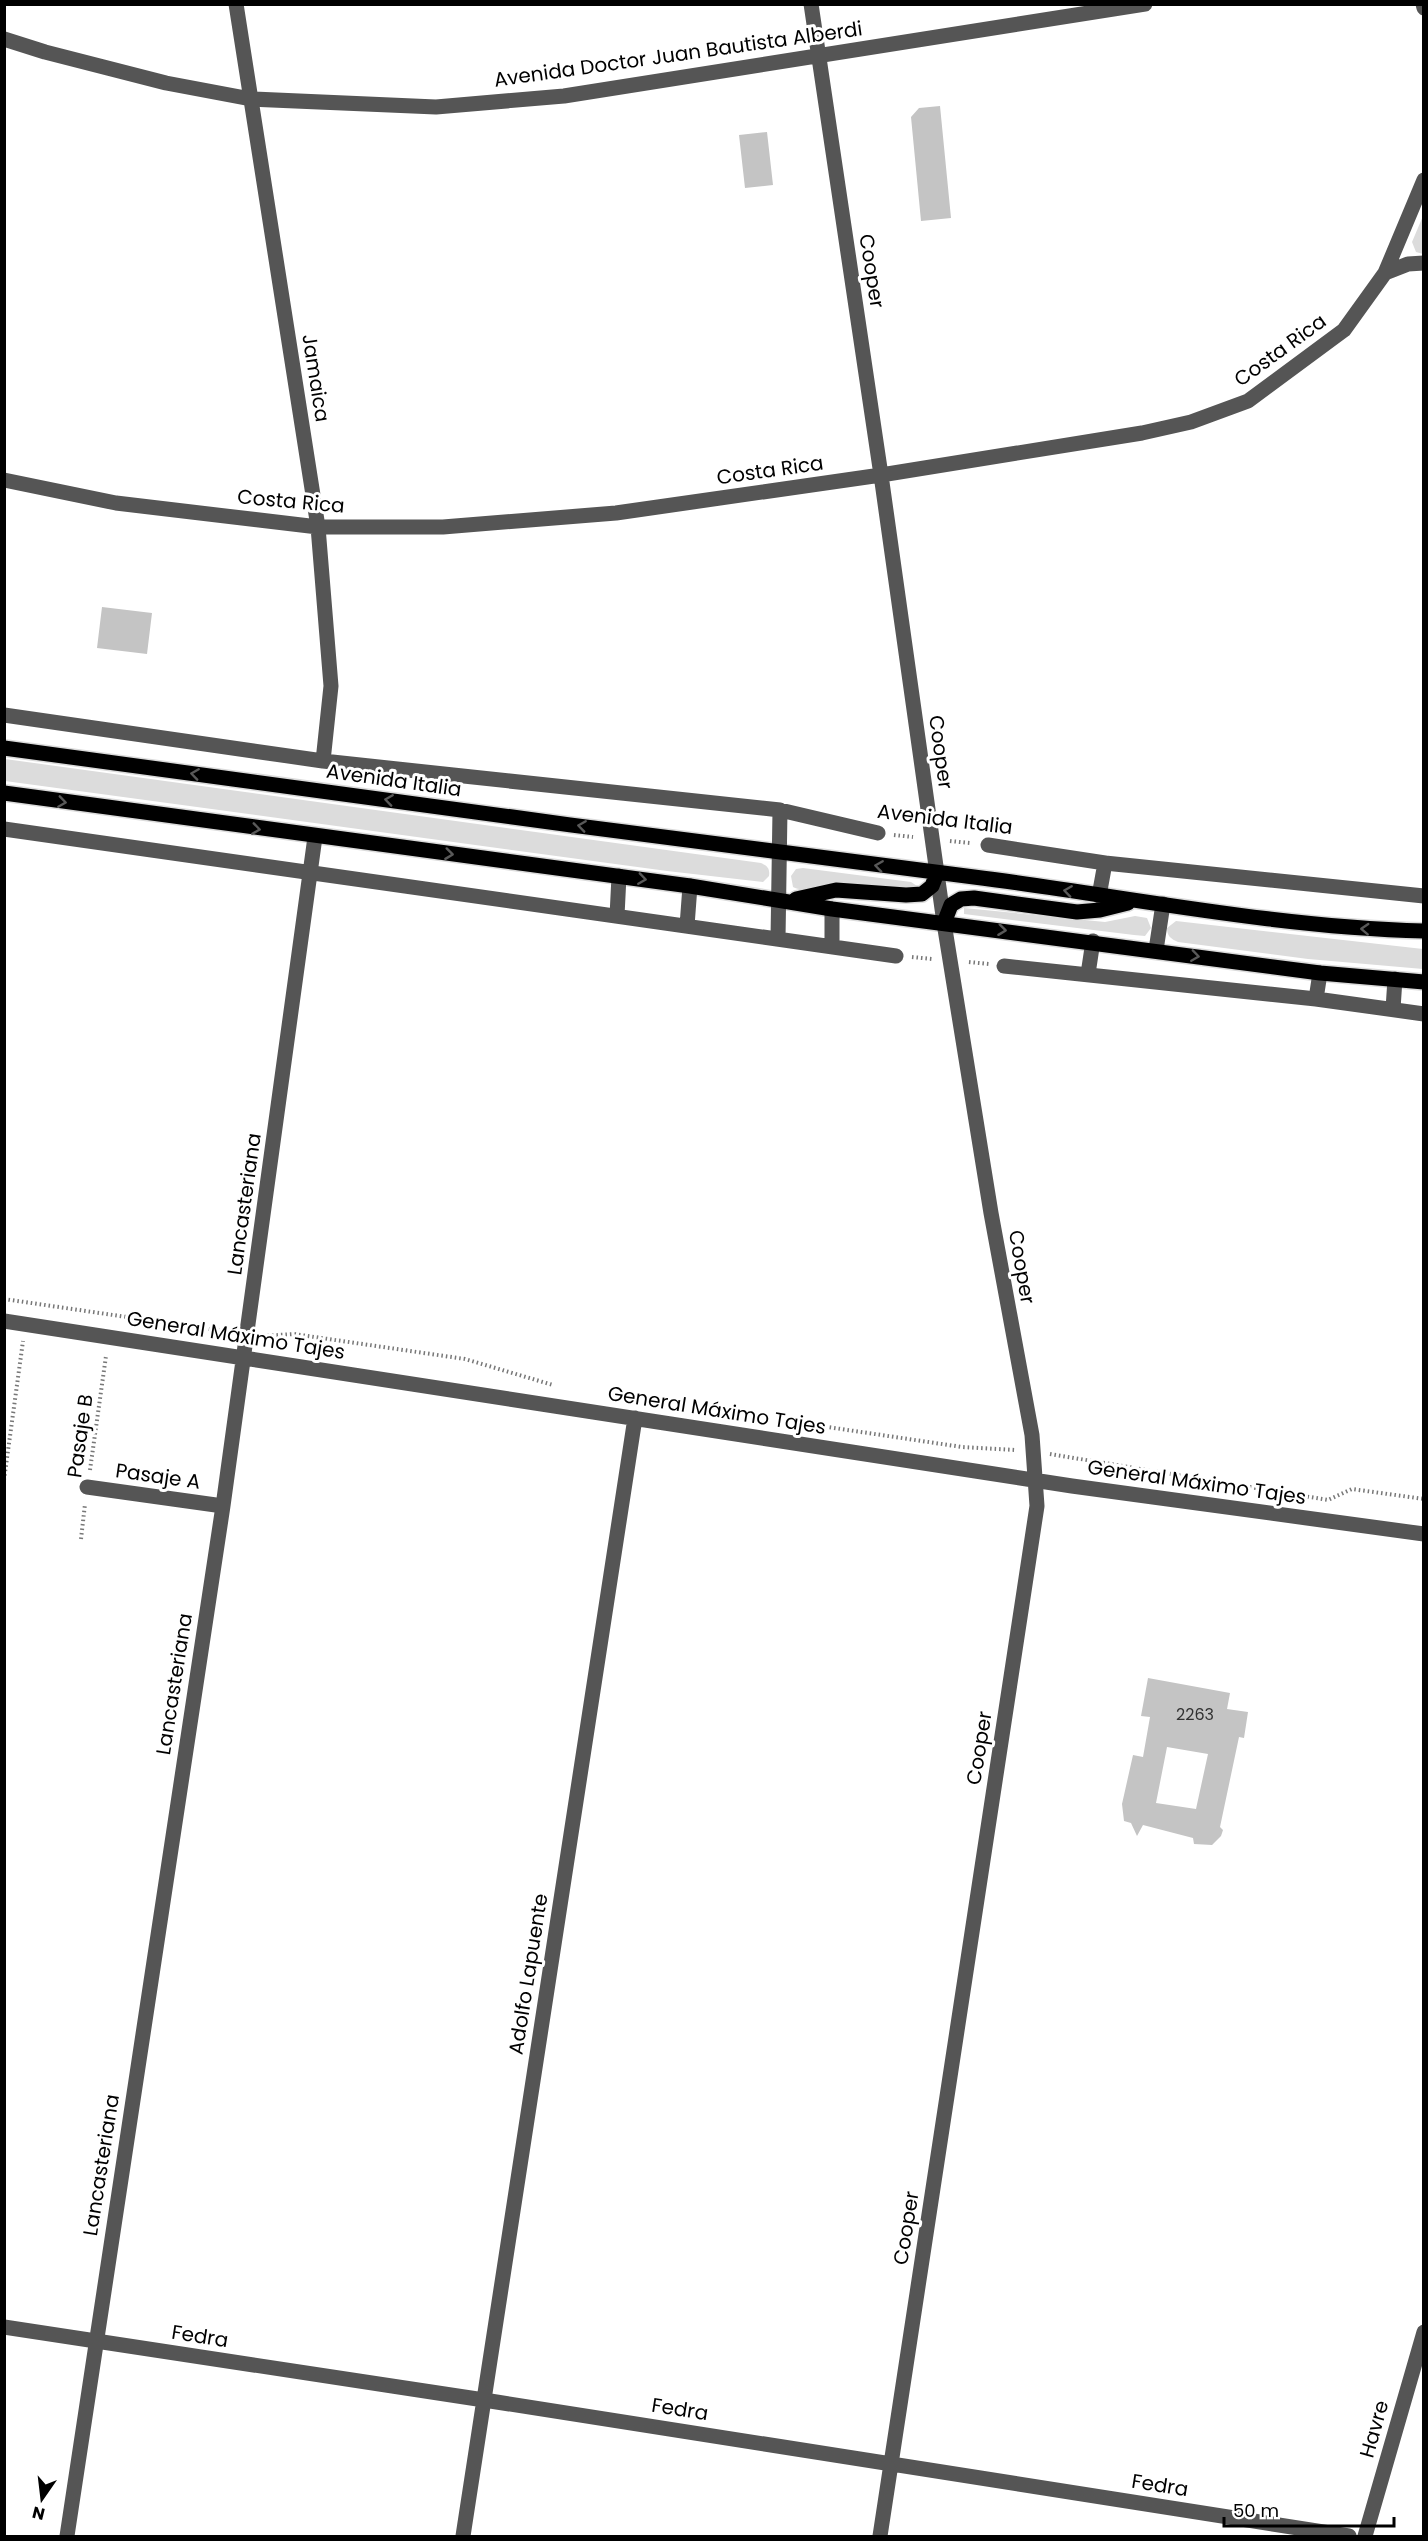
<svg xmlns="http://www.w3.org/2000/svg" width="1428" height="2541" font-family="Poppins,sans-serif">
<rect width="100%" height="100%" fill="#fff"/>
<!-- green -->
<path fill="#dcdcdc" d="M 1423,216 L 1424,254 L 1423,254 L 1416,252 L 1412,242 Z
M 5,759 L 761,863 C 768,866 770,869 769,876 L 763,882 L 667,871 L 5,781 Z
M 803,868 L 911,882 L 917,886 L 912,890 C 884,887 854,880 825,884 C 814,885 804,893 793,887 L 791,876 L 796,869 Z
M 964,908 L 1105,922 L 1135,916 L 1147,918 L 1151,928 L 1145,936 L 1134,935 L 964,914 Z
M 1176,921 L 1423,949 L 1423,969 L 1308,959 L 1178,942 C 1171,939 1167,936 1167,928 Z"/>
<!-- building -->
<path fill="#c4c4c4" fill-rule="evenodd" d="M 940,106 L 951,218 L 921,221 L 911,117 L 919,108 Z
M 767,132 L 773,185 L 745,188 L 739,135 Z
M 102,607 L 152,613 L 147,654 L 97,648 Z
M 1148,1678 L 1230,1693 L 1227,1709 L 1248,1712 L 1244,1738 L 1239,1737 L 1220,1827 L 1223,1830 L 1221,1836 L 1212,1845 L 1194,1844 L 1193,1838 L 1143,1825 L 1137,1836 L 1131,1823 L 1124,1821 L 1122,1804 L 1133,1755 L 1143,1757 L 1150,1717 L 1141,1716 ZM 1167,1747 L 1208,1754 L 1196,1809 L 1156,1803 Z"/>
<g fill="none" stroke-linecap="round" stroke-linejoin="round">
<defs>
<path id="major" d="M 4,748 C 328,792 650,837 974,877 C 1124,896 1272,927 1424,931
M 4,793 L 690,886 L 832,909 L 1320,973 L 1424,982
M 796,899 L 836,890 L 906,895 L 922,894 L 932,886 L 937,873
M 944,923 L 951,905 L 961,899 L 974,898 L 1077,912 L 1100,910 L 1128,903"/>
</defs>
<!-- major casing -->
<use href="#major" stroke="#dbdbdb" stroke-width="18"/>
<!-- path -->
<path stroke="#777" stroke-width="4" stroke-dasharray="1.5 3" stroke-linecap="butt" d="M 894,835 L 913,837
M 950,841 L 970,843
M 912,957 L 932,959
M 969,962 L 989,964
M 4,1299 L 229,1332
M 263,1336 L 294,1334 L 465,1359 L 553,1385
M 794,1422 L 962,1447 L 1016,1450
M 1050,1454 L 1328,1500 L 1352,1489 L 1424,1499
M 90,1470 L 106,1356
M 4,1480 L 23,1341
M 81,1539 L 85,1504"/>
<!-- minor -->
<path stroke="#555" stroke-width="15" d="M 236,4 L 318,527 L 331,686 L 323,761
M 811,4 L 881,475 L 944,923 L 991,1213 L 1032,1435 L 1037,1506 L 880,2536
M 1423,4 L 1424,8
M 4,39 L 45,52 L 166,83 L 251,99 L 436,107 L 564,96 L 1145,4
M 1385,273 L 1408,264 L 1424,263
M 4,480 L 116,503 L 318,527 L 443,527 L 616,513 L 881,475 L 1142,433 L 1191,422 L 1248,401 L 1344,330 L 1385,273 L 1424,180
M 4,715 L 323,761 L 780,810 L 878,833
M 4,829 L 896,956
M 988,845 L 1105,863 L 1424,896
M 1099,896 L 1105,863
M 617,916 L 619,876
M 687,926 L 690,886
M 778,939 L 780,810
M 832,947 L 832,909
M 1156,950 L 1163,904
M 1004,966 L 1316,999 L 1424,1014
M 1088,974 L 1093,941
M 1316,999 L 1320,973
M 1393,1009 L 1395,979
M 4,1321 L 1072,1486 L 1424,1534
M 87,1487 L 223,1506
M 4,2327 L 484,2400 L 1349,2536
M 67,2536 L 223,1506 L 315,837
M 463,2536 L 635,1418
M 1365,2536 L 1424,2332"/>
<!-- major -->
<use href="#major" stroke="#000" stroke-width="15"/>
</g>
<!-- one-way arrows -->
<defs><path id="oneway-chevron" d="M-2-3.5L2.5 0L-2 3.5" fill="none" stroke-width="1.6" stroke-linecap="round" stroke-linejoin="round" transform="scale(1.5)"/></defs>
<g stroke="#595959">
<use href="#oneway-chevron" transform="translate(195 774) rotate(-172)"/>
<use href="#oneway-chevron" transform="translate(389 800) rotate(-172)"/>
<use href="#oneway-chevron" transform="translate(62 802) rotate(8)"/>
<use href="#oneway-chevron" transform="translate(582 826) rotate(-172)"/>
<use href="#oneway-chevron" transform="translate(256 829) rotate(8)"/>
<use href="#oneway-chevron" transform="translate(449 854) rotate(7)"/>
<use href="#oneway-chevron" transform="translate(879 866) rotate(-172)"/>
<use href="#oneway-chevron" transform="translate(642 879) rotate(8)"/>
<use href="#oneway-chevron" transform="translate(1068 891) rotate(-172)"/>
<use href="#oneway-chevron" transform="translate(1365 929) rotate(-177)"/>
<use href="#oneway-chevron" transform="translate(1002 930) rotate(7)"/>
<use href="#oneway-chevron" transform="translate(1195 956) rotate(8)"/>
</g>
<g text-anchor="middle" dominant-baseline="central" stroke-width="6" stroke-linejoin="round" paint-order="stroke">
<!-- number labels -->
<g font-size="16" fill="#313131">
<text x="1195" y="1714">2263</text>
</g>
<!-- street labels -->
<g font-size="20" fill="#000" stroke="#fff">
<text transform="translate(678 54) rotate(-8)">Avenida Doctor Juan Bautista Alberdi</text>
<text transform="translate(872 271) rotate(81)">Cooper</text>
<text transform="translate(1280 350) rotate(-36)">Costa Rica</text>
<text transform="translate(316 378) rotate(81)">Jamaica</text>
<text transform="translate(770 470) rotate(-8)">Costa Rica</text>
<text transform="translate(291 501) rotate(5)">Costa Rica</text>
<text transform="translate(941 752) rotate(82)">Cooper</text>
<text transform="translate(394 780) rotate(8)">Avenida Italia</text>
<text transform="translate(945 819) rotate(7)">Avenida Italia</text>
<text transform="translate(244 1204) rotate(-82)">Lancasteriana</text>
<text transform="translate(1022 1267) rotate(80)">Cooper</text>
<text transform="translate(236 1335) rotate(9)">General Máximo Tajes</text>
<text transform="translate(717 1410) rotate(9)">General Máximo Tajes</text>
<text transform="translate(80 1436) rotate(-82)">Pasaje B</text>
<text transform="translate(158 1476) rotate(8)">Pasaje A</text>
<text transform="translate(1197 1482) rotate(8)">General Máximo Tajes</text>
<text transform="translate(174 1684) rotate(-81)">Lancasteriana</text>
<text transform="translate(979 1748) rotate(-81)">Cooper</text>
<text transform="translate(528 1974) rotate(-81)">Adolfo Lapuente</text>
<text transform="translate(101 2165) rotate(-81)">Lancasteriana</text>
<text transform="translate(906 2228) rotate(-81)">Cooper</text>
<text transform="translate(200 2336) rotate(9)">Fedra</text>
<text transform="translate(680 2409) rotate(9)">Fedra</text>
<text transform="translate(1374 2429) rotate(-74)">Havre</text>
<text transform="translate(1160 2485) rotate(9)">Fedra</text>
</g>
</g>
<!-- border -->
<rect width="1428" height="2541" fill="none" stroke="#000000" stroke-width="12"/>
<!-- north arrow -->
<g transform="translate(42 2499) rotate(194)" stroke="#ffffff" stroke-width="4.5" paint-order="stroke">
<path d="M0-4.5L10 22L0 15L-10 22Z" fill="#000000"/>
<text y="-9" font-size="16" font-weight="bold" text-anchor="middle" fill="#000000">N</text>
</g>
<!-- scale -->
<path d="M1224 2517v9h170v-9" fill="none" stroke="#000000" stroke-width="3"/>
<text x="1233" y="2517" font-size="18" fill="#000000" stroke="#ffffff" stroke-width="4.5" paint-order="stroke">50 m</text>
</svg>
